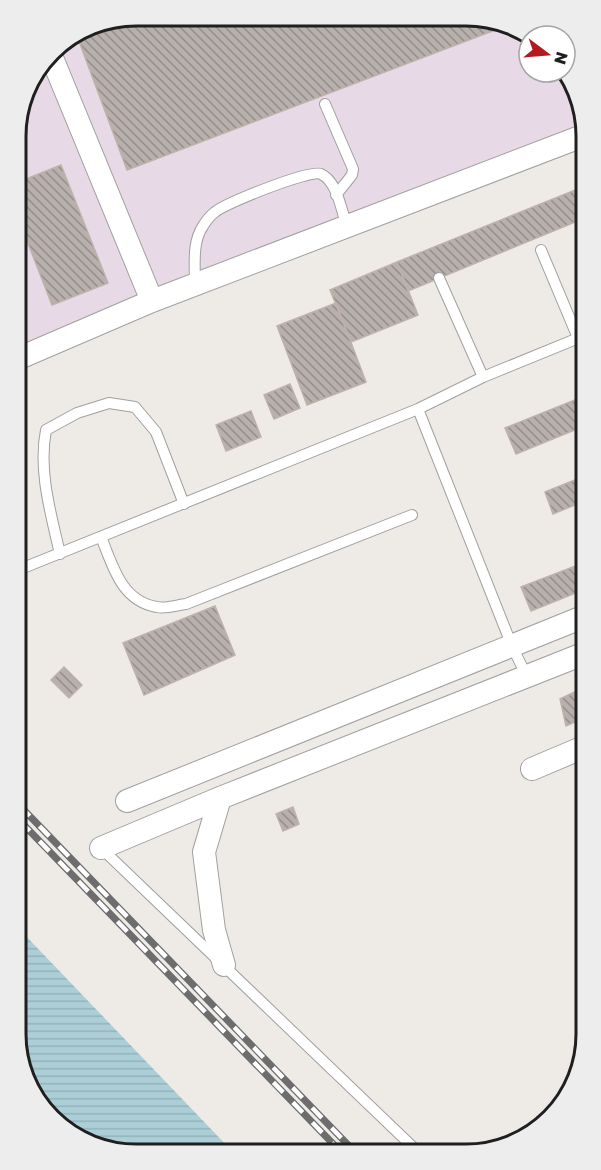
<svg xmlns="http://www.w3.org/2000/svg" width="601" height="1170" font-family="'Golos Text',sans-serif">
<defs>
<pattern id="water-rules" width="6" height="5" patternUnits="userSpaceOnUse" patternTransform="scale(1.5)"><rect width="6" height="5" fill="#accfd7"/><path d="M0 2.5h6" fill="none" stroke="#94b1b8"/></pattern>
<pattern id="building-back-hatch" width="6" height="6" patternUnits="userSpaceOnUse" patternTransform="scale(1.5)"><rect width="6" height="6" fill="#b7b0ac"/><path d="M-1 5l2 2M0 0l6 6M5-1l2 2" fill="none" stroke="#948f8b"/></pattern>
</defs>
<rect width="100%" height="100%" fill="#eeebe6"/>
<!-- industrial -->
<path fill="#e7d9e5" d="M 136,15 L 489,17 L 529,37 L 529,72 L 563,72 L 580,97 L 580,126 L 17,354 L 16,120 L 28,82 L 56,45 L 90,24 Z"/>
<!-- water -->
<path fill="url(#water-rules)" d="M 20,931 L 21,931 L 233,1152 L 119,1154 L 56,1125 L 21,1073 Z"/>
<!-- building -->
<path fill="url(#building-back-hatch)" stroke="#beb2aa" stroke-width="1.5" d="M 136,15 L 489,17 L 506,26 L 127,170 L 76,33 L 90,24 Z
M 61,165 L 108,283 L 52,305 L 17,215 L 16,183 Z
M 580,188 L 580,220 L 408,291 L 397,262 Z
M 397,262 L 418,315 L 351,342 L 330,290 Z
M 336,303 L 366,382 L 307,405 L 277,326 Z
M 290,384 L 300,408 L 274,419 L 264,395 Z
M 582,397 L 582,427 L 516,454 L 505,428 Z
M 251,411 L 261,437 L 226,451 L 216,425 Z
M 582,477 L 582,502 L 553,514 L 545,492 Z
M 583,563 L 583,590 L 531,611 L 521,587 Z
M 215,606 L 235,655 L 144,695 L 123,643 Z
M 64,667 L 82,685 L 69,698 L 51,680 Z
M 583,688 L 584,718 L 566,726 L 560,699 Z
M 293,807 L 299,824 L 283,831 L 276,814 Z"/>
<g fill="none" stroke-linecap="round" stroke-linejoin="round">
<defs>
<path id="lane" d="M 325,104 L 353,169 L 352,175 L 336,195
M 541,250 L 578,338
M 439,278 L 483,377
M 195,284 C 195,265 192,242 203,226 C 206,221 211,215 215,212 C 226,203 310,169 321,174 C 338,182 341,211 347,226
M 418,409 L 512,646 L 527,677
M 101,537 C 113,566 121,601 157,607 C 166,609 177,605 186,604 L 412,515
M 60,554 C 51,514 38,471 46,430 L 77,413 L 109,403 L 135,407 L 156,432 L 184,504
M 18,570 L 418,409 L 483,377 L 581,337
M 101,848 L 416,1150"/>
<path id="street" d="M 50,53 L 152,301
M 17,359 L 152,301 L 580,137
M 532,769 L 584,747
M 220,798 L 204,852 L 214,930 L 224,965
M 127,801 L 583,617
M 101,848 L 220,798 L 583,654"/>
</defs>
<!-- lane casing -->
<use href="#lane" stroke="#a0a0a0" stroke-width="12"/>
<!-- street casing -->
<use href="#street" stroke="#a0a0a0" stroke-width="24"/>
<!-- lane -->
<use href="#lane" stroke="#fff" stroke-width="10"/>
<!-- street -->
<use href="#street" stroke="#fff" stroke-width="22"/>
<defs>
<path id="rail" d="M 20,806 L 354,1151
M 20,821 L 340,1151"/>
</defs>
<!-- rail casing -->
<use href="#rail" stroke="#6d6d6d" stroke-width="7"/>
<!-- rail -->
<use href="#rail" stroke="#fff" stroke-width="4.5" stroke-dasharray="14" stroke-linecap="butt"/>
</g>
<!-- crop -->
<path d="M0 0H601V1170H0ZM136 26H466A110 110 0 0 1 576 136V1034A110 110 0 0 1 466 1144H136A110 110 0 0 1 26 1034V136A110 110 0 0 1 136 26Z" fill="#ededed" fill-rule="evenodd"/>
<path fill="none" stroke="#1f1f1f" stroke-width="3" d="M136 26H466A110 110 0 0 1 576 136V1034A110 110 0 0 1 466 1144H136A110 110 0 0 1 26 1034V136A110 110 0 0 1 136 26Z"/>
<!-- north arrow -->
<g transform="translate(547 54) rotate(106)"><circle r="28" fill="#ffffff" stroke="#a5a5a5" stroke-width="1.5"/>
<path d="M0-4.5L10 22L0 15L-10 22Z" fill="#b61820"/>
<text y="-9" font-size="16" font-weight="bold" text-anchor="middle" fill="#1f1f1f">N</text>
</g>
</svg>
